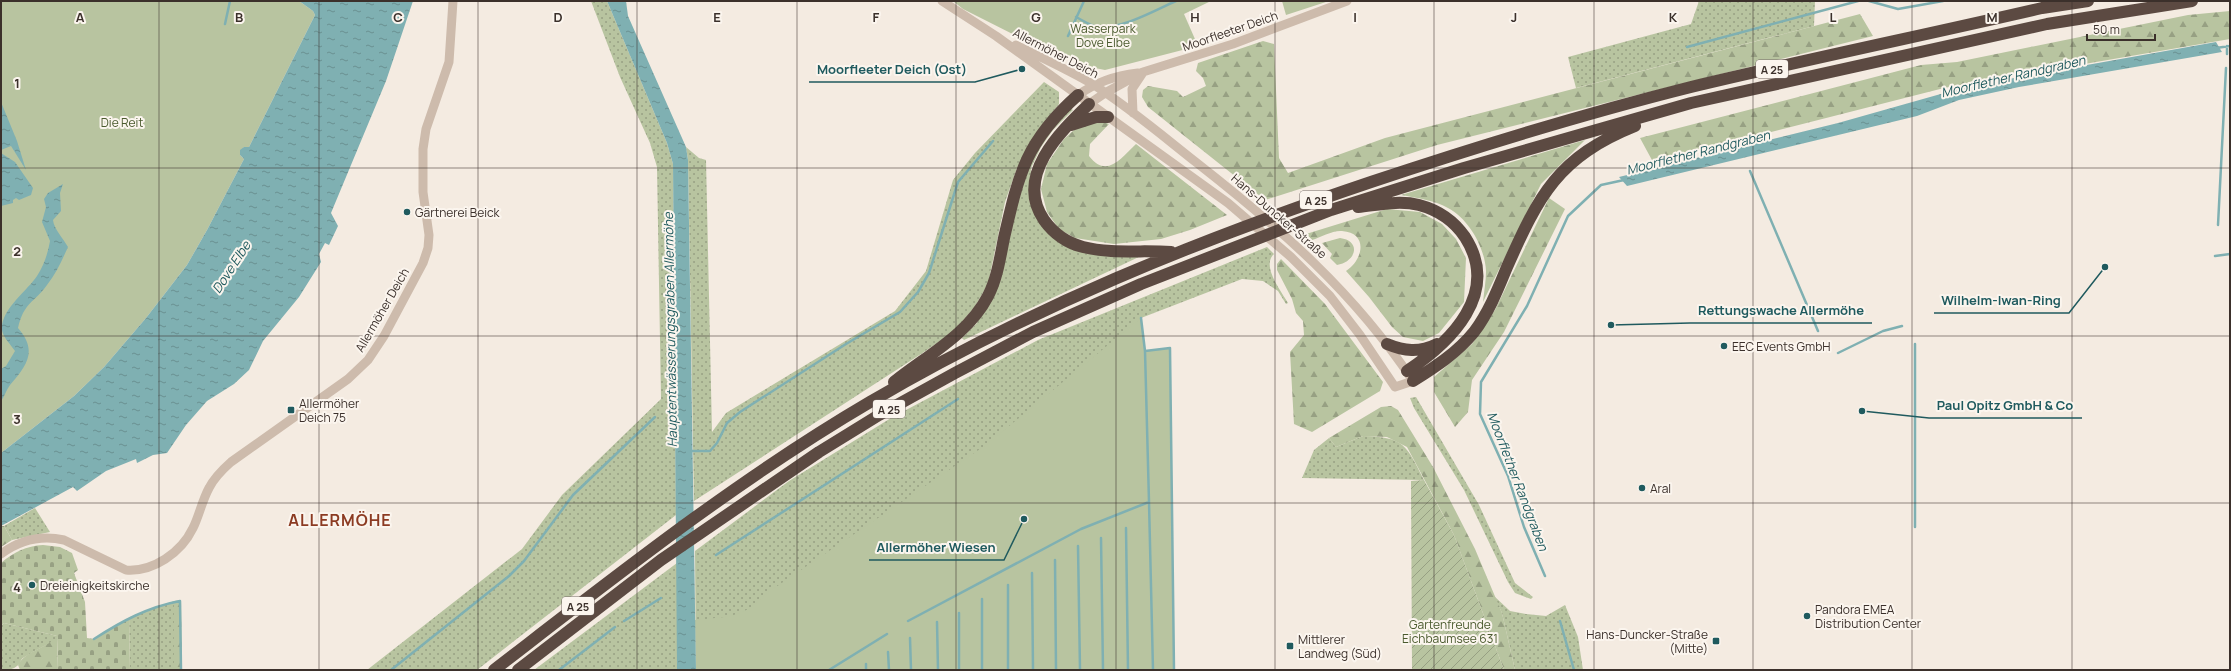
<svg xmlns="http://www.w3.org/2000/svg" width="2231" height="671" font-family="Manrope,sans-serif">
<defs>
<pattern id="grass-dots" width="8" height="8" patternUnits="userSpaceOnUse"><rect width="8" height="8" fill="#b8c4a0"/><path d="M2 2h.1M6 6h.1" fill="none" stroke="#97a083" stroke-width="1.8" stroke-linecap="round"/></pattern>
<pattern id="forest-firs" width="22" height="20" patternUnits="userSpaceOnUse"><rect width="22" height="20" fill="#b8c4a0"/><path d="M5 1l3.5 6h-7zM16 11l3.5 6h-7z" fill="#97a083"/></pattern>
<pattern id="cemetery-stones" width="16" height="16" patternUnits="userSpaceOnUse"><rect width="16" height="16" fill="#b8c4a0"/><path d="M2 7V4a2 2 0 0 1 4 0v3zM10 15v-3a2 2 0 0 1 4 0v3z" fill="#97a083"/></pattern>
<pattern id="garden-furrows" width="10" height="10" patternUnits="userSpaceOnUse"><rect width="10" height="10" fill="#b8c4a0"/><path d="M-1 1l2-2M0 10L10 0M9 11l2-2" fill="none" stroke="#97a083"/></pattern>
<pattern id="water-ripples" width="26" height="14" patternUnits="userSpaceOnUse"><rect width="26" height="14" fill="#7fb0b2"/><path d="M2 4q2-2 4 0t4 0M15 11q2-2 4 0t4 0" fill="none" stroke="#699091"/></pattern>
</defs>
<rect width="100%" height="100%" fill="#f4ebe1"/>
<!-- grass -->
<path fill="url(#grass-dots)" d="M 591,1 L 607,1 L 667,143 L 673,164 L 676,515 L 477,670 L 367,670 L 522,549 L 562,495 L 661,399 L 657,167 L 650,143 L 620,77 Z
M 1699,1 L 1815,1 L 1814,26 L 1576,88 L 1568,57 L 1691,24 Z
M 1044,82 L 1059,92 L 1059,104 L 1039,129 L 1017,168 L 1005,202 L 988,284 L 974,308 L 953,332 L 921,354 L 694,501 L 688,160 L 686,147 L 699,158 L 706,160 L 712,432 L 726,413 L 895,311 L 926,271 L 953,180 L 975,153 Z
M 1070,108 L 1073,110 L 1053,130 L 1041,147 L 1031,168 L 1030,199 L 1060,243 L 1143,255 L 964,340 L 962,338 L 977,323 L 1027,167 L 1041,141 Z
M 1267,247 L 1274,254 C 1261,266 1281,291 1288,303 L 1286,304 L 1278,291 L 1263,281 L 1242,279 L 1141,318 L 1145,351 L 1170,348 L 1174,670 L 696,670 L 695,551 L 789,481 L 891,418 L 1038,340 Z
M 1416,397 L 1479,505 L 1515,583 L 1533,597 L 1531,599 L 1515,593 L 1508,582 L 1464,490 L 1414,408 L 1410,398 Z
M 1363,436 C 1405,437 1406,445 1424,480 L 1302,478 L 1314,450 L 1329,438 L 1336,447 Z
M 35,508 L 50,532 L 12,540 L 4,526 Z
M 677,563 L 677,670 L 534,670 Z
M 1494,596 L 1510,611 L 1526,614 L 1546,616 L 1565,605 L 1578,637 L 1583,670 L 1515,670 L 1502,613 Z
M 174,601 L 174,670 L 130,670 L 129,618 Z
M 4,623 L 57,636 L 57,642 C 49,642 31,653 23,658 C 20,660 21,663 18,665 C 13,670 7,670 1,670 L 1,626 Z"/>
<!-- forest -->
<path fill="url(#forest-firs)" d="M 2230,11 L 2230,39 L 1944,88 L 1653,162 L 1640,138 L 1921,65 L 1957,62 L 2188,15 Z
M 1860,14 L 1873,36 L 1437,145 L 1265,200 L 1148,107 L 1142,97 L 1143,90 L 1148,86 L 1177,91 L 1183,97 L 1206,86 L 1203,78 L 1196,71 L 1198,63 L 1263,41 L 1274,44 L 1279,158 L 1288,173 L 1385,138 Z
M 1099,120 L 1109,124 L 1090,144 L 1089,156 C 1107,179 1121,158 1136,144 L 1227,215 L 1190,230 L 1161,239 L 1114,244 L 1075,238 L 1059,229 L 1047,212 L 1041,189 L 1047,164 L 1064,139 L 1083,122 Z
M 1585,140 L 1541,184 L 1483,302 C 1484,292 1486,281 1486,271 C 1485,248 1469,219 1448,208 C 1434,200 1417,198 1401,195 Z
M 1549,198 L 1565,209 L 1504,332 L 1472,380 L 1468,412 L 1455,427 L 1434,392 L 1434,377 L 1472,344 L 1495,310 Z
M 1387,209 L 1420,212 L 1442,224 L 1456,239 L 1466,258 L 1464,302 L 1439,333 L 1423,341 L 1403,337 L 1392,327 L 1369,297 L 1346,271 C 1363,260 1369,233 1342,231 C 1333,230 1321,237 1312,240 L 1306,234 Z
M 1340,238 C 1362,241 1356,262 1337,265 L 1330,258 L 1332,254 L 1322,243 Z
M 1281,259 L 1325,304 L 1383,382 L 1380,391 L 1312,432 L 1294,424 L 1290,352 L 1304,335 L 1303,321 L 1296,313 L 1292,299 L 1277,270 L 1277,264 Z
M 1391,406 L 1398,410 L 1433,467 L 1475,549 L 1502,613 L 1515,670 L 1504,670 L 1454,535 L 1407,447 L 1387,437 L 1363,436 L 1336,447 L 1329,438 L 1381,407 Z
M 1,526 L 4,526 L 12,540 L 1,547 Z
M 181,600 L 182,670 L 174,670 L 174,601 Z
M 51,642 L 57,642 L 58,670 L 20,670 L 18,665 C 23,654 40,649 51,642 Z"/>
<!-- cemetery -->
<path fill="url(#cemetery-stones)" d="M 43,545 L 60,547 L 72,553 L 78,570 L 74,573 L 85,602 L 87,638 L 94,639 L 129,618 L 130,670 L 58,670 L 57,636 L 4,623 L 1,626 L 1,563 C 14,552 26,546 43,545 Z"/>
<!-- park -->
<path fill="#b8c4a0" d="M 1,1 L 299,1 L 313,11 L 315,15 L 249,147 L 244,147 L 240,155 L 244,159 L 207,230 L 187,265 L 146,318 L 104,367 L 74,396 L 1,453 Z
M 953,1 L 1211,1 L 1184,14 L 1198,46 L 1105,70 L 1095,68 L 1040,48 L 963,9 Z
M 1282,1 L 1329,1 L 1286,15 Z
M 1141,318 L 1145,351 L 1170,348 L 1174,670 L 696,670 L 695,620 C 726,617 745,618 767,593 L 986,445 Z"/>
<!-- garden -->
<path fill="url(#garden-furrows)" d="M 1424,480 L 1454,535 L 1504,670 L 1412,670 L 1411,481 Z"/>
<!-- water -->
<path fill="url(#water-ripples)" d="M 299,1 L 413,1 L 386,81 L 331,213 L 338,226 L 329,245 L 325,243 L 319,254 L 321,262 L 299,297 L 263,341 L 249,370 L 234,384 L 207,401 L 186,425 L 167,453 L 153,455 L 137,463 L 136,459 L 106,471 L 77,491 L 73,487 L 1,526 L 1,453 L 74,396 L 104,367 L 146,318 L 187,265 L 207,230 L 244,159 L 240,155 L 240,150 L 244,147 L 249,147 L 315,15 L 313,11 Z
M 607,1 L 626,1 L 628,16 L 686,147 L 688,160 L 696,670 L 677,670 L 673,164 L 667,143 Z
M 2216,42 L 2222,52 L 2019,87 L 1959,100 L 1917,116 L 1627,186 L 1619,177 L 1838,123 L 1969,86 Z
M 1,102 L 17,141 L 26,170 L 11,146 L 1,150 Z
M 1,153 L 15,162 L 33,188 L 31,195 L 19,200 L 16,198 L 13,200 L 13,203 L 1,206 Z
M 63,184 L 60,193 L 61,211 L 53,220 C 54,229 63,238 68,247 C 62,260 56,274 47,285 C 34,303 24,302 18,328 C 38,351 27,365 10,385 C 6,390 5,396 1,401 L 1,369 L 6,366 L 15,351 C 11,345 3,337 2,330 C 0,310 28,290 37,276 C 44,265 48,253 50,241 L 42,222 L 46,207 L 44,199 L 48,193 Z"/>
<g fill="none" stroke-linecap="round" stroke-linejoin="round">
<!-- stream -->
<path stroke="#7fb0b2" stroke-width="2.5" d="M 1869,1 L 1898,9 L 1943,1
M 1076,17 C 1082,20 1092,27 1099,27 C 1125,28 1153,11 1176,1
M 225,24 L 230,1
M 1068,36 L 1084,1
M 1687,47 L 1858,1
M 2216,48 L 2230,46
M 2227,54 L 2227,46
M 1750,171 L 1818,331
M 2218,225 L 2226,68
M 2215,256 L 2230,254
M 1141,318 L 1145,351 L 1170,348 L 1174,670
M 1915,344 L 1915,527
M 1145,351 L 1149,502
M 1838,353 L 1883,331 L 1902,326
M 692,451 L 710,451 L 717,443 L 727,423 L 740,412 L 846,344 L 900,312 L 918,292 L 929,273 L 958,182 L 993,141
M 1126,528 L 1128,670
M 1101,538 L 1103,670
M 1078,546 L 1080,670
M 716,555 L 958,399
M 1055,560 L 1056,670
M 1032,573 L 1033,670
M 1545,576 L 1524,527 L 1508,476 L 1480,414 L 1481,382 L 1527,306 L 1568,216 L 1601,185 L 1624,180
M 1008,585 L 1008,670
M 982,599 L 982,670
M 959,613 L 959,670
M 624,621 L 661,598
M 908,621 L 1081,529 L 1149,502 L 1153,670
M 1560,621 L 1574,670
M 937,622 L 938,670
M 910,638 L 911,670
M 94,639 C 122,621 148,607 180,601 L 181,670
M 888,652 L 889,670
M 866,664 L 866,670
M 391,670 L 509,576 L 524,561 L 573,495 L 655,417
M 559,670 L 615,627
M 829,670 L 887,634"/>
<!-- tertiary -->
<path stroke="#cdbbac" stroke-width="9" d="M 942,1 L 996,36 L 1228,203 L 1291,257 L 1330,296 L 1360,335 L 1395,387
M 1016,45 C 1042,58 1069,70 1094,85 C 1130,108 1164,137 1197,163 C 1281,229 1354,292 1413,381 L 1395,387
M 1078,95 C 1097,82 1114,76 1138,73
M 1089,104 L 1105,93 L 1143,72 L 1233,44 L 1347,1
M 1133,113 L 1132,89 L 1142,74
M 1,554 C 20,540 41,535 64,540 L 126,570 C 153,572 181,553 193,528 C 199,516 202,501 209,488 C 214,478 222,470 231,462 L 348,379 L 368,360 L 384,336 L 423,263 L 428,248 L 429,235 L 423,192 L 423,149 L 426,129 L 449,62 L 453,1"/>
<!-- motorway -->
<path stroke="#5c4a42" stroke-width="12" d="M 1089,104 C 1060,132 1014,176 1044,220 C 1054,234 1067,243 1083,247 C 1111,254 1143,250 1171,252
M 1071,125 L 1096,117 L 1108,117
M 1358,207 C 1378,205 1399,200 1419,205 C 1438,210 1454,221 1465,237 C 1501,293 1451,342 1407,371
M 1387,344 C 1404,351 1419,353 1437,344
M 1413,381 C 1435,367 1457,353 1474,332 C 1489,312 1498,289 1507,267 C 1539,195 1558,157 1635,126
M 894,382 C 926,356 968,335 988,296 C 997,279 1000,258 1004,238 C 1019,173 1026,141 1078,95
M 494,670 C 616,576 737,480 870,402 C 1030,308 1196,241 1371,182 C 1476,147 1583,114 1691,87 C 1808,59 1925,35 2042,8 L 2088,1
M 518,670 L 661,560 L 819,452 L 879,415 L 955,373 L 1033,332 L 1141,284 L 1331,210 L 1464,168 L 1691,103 L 2047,24 L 2192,1"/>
</g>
<!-- grid -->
<path fill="none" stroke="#3b302b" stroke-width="1" stroke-opacity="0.55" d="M 159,1 L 159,670M 319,1 L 319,670M 478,1 L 478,670M 637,1 L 637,670M 797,1 L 797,670M 956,1 L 956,670M 1116,1 L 1116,670M 1275,1 L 1275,670M 1434,1 L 1434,670M 1594,1 L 1594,670M 1753,1 L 1753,670M 1912,1 L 1912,670M 2072,1 L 2072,670M 1,168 L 2230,168M 1,336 L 2230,336M 1,503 L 2230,503"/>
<!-- markers -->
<g fill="#1f5a5e" stroke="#fbf5ee" stroke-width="1.5">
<circle cx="407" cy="212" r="4"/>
<circle cx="1724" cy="346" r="4"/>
<rect x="287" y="406" width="8" height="8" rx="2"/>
<circle cx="1642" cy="488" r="4"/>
<circle cx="32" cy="585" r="4"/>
<circle cx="1807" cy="616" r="4"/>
<rect x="1712" y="637" width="8" height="8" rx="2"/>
<rect x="1286" y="642" width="8" height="8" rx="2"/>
</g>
<g text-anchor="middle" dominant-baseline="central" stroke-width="4" stroke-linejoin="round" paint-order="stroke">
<!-- shield labels -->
<g fill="#fbf5ee" stroke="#756b66" stroke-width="1">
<rect x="1756" y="60" width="32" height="18" rx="3"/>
<rect x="1300" y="191" width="32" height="18" rx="3"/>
<rect x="873" y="400" width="32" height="18" rx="3"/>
<rect x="562" y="597" width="32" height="18" rx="3"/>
</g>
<g font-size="11" font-weight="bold" fill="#3b302b">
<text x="1772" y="69">A 25</text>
<text x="1316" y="200">A 25</text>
<text x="889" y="409">A 25</text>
<text x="578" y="606">A 25</text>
</g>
<!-- park labels -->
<g font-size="12" fill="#4a5a2e" stroke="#fbf5ee">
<text x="1103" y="28">Wasserpark<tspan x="1103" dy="14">Dove Elbe</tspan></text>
<text x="122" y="122">Die Reit</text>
<text x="1450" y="624">Gartenfreunde<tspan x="1450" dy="14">Eichbaumsee 631</tspan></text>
</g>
<!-- street labels -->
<g font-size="12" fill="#3b302b" stroke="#fbf5ee">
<text transform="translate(1230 31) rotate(-19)">Moorfleeter Deich</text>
<text transform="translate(1056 53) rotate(27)">Allermöher Deich</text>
<text transform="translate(1279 216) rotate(41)">Hans-Duncker-Straße</text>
<text transform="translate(382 310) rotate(-60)">Allermöher Deich</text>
</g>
<!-- poi labels -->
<g font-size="12" fill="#3b302b" stroke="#fbf5ee" text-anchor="start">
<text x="415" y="212">Gärtnerei Beick</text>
<text x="1732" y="346">EEC Events GmbH</text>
<text x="299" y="403">Allermöher<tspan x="299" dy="14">Deich 75</tspan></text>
<text x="1650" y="488">Aral</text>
<text x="40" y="585">Dreieinigkeitskirche</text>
<text x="1815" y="609">Pandora EMEA<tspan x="1815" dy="14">Distribution Center</tspan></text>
<text x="1708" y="634" text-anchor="end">Hans-Duncker-Straße<tspan x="1708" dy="14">(Mitte)</tspan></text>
<text x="1298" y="639">Mittlerer<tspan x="1298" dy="14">Landweg (Süd)</tspan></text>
</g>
<!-- water labels -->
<g font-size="13" font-style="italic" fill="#1f5a5e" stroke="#fbf5ee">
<text transform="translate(2013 76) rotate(-13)">Moorflether Randgraben</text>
<text transform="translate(1698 152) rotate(-14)">Moorflether Randgraben</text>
<text transform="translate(231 267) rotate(-57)">Dove Elbe</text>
<text transform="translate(670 330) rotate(-91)">Hauptentwässerungsgraben Allermöhe</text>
<text transform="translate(1518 481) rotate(69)">Moorflether Randgraben</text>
</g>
<!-- district labels -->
<g font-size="16" font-weight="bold" letter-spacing="1" fill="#8c3b22" stroke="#fbf5ee">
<text x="340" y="520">ALLERMÖHE</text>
</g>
</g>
<g font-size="13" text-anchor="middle" font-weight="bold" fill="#3b302b" stroke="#fbf5ee" stroke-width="4" stroke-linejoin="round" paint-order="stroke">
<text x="80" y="22">A</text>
<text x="239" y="22">B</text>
<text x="398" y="22">C</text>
<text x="558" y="22">D</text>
<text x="717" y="22">E</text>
<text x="876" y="22">F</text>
<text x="1036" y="22">G</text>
<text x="1195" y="22">H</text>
<text x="1355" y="22">I</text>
<text x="1514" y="22">J</text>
<text x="1673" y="22">K</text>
<text x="1833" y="22">L</text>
<text x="1992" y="22">M</text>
<text x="17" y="88">1</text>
<text x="17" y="256">2</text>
<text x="17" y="424">3</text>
<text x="17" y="592">4</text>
</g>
<!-- callouts -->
<path fill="none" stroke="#1f5a5e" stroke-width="1.5" d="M1022 69L975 82H809M2105 267L2069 313H1934M1611 325L1690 323H1872M1862 411L1929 418H2082M1024 519L1004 560H869"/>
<g fill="#1f5a5e" stroke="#fbf5ee" stroke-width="1.5">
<circle cx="1022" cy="69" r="4"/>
<circle cx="2105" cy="267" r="4"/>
<circle cx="1611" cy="325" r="4"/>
<circle cx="1862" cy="411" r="4"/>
<circle cx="1024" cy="519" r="4"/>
</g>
<g font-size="13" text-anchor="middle" font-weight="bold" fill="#1f5a5e" stroke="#fbf5ee" stroke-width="4" stroke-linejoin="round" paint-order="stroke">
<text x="892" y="74">Moorfleeter Deich (Ost)</text>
<text x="2001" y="305">Wilhelm-Iwan-Ring</text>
<text x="1781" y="315">Rettungswache Allermöhe</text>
<text x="2005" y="410">Paul Opitz GmbH &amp; Co</text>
<text x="936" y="552">Allermöher Wiesen</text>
</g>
<!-- border -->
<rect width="2231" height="671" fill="none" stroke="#3b302b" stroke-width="4"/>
<!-- scale -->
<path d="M2087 34v6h68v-6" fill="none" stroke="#3b302b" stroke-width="2"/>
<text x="2093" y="34" font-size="12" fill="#3b302b" stroke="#fbf5ee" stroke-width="3" paint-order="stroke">50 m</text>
</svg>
